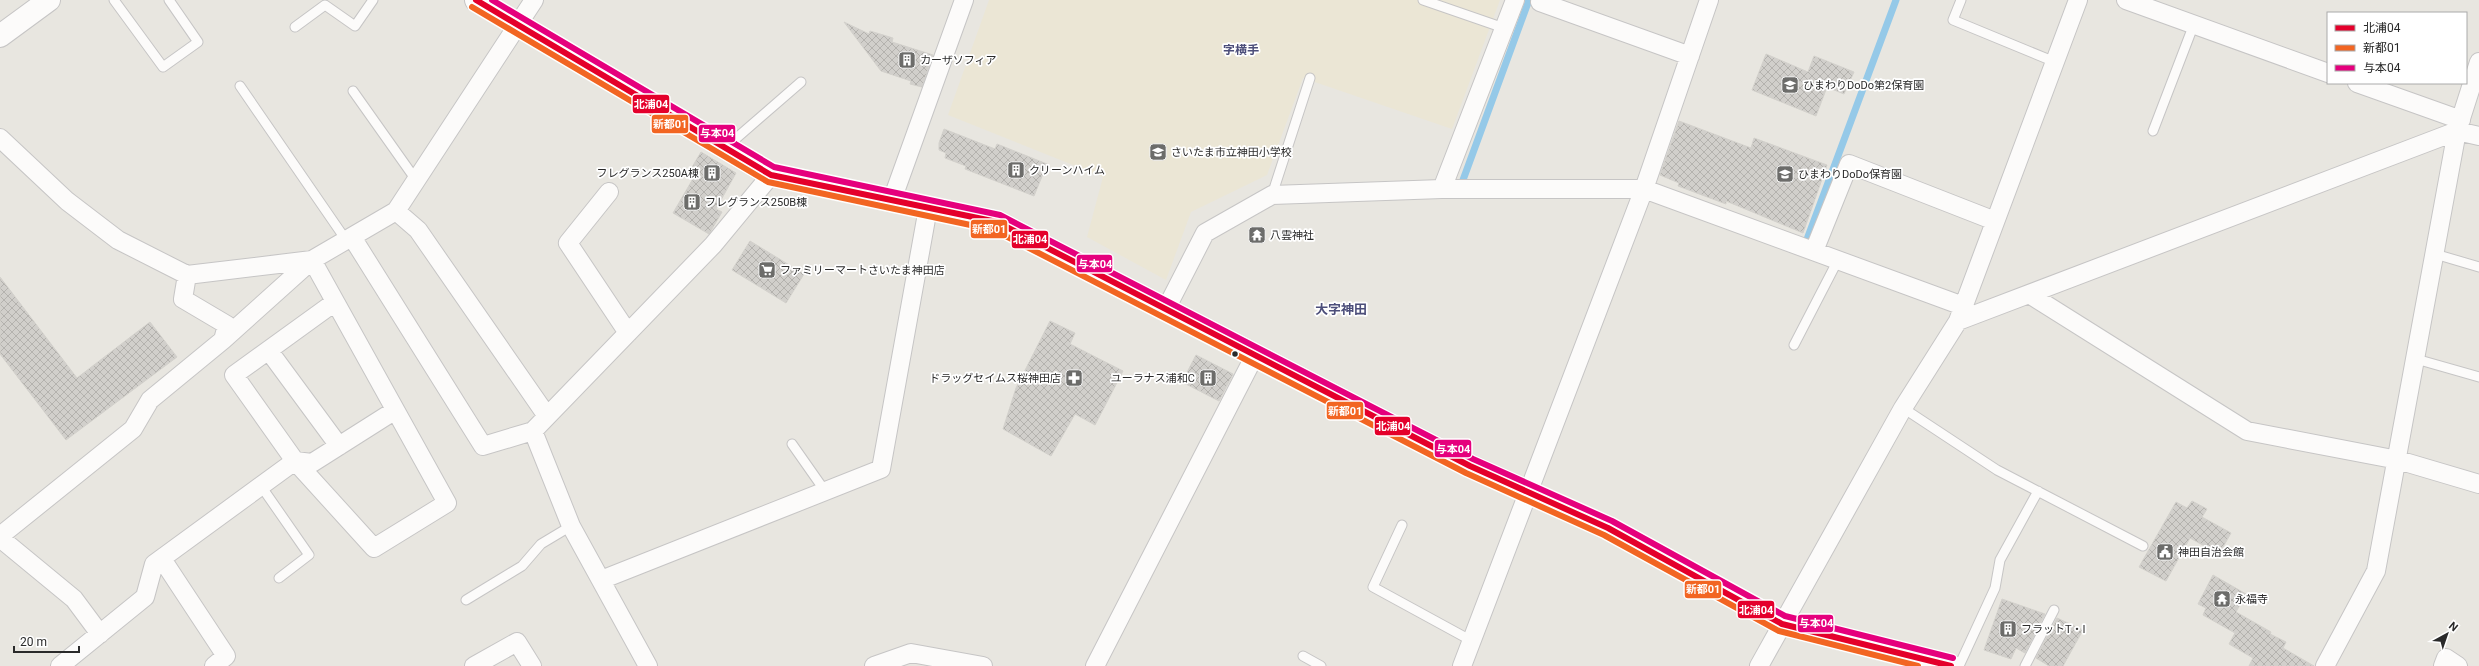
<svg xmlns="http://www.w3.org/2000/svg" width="2479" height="666" font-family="Roboto,'Noto Sans JP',sans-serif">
<defs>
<pattern id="building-cross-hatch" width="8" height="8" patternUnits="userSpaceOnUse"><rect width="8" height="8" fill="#d1cfcb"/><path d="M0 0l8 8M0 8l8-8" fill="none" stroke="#b4b2ae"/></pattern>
</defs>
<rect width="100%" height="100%" fill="#e8e6e0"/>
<!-- education -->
<path fill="#ebe6d5" d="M 989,0 L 1500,0 L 1452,129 L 1303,78 L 1267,175 L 1191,212 L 1166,280 L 1087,237 L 1103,177 L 948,115 Z"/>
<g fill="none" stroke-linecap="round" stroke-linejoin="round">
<!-- stream -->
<path stroke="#95c9e8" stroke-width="7" d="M 1463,180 L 1529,0
M 1806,242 L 1896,0"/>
</g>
<!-- building -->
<path fill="url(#building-cross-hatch)" stroke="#d3d1cc" d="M 844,22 L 869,34 L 870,31 L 893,38 L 892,42 L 933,55 L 922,87 L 910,84 L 911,81 L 881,71 Z
M 1766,54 L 1808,72 L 1814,56 L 1854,72 L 1844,94 L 1827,87 L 1816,116 L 1752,90 Z
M 1679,121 L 1751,148 L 1754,138 L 1827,165 L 1803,233 L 1726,201 L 1726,204 L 1678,186 L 1679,183 L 1660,175 Z
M 944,129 L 995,149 L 997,144 L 1047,164 L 1034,196 L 965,169 L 966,166 L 945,158 L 946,153 L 939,150 L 939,143 Z
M 701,152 L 736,173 L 716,209 L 722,212 L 709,234 L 673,213 L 694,177 L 688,174 Z
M 750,241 L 804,274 L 786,303 L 732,270 Z
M 0,277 L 77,378 L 150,322 L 177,357 L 66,440 L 0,354 Z
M 1050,321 L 1075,333 L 1070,344 L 1123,371 L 1095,425 L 1075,414 L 1051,456 L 1003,429 L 1016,388 Z
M 1196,355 L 1233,374 L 1219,401 L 1182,382 Z
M 2192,501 L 2207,509 L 2202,517 L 2231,533 L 2219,554 L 2190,538 L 2166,581 L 2139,567 L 2176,502 L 2187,508 Z
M 2213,575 L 2246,594 L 2236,612 L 2271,632 L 2270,634 L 2286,642 L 2283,648 L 2314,666 L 2249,666 L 2253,658 L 2229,644 L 2235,633 L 2203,615 L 2206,608 L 2198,604 Z
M 2002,599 L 2045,614 L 2025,653 L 2016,648 L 2011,659 L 1984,650 Z
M 2057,618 L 2083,630 L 2063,666 L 2049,666 L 2036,658 Z"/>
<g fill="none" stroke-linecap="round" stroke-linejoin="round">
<defs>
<path id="service" d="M 114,0 L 163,67 L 198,42 L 169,0
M 1423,0 L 1504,28
M 1961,0 L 1953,20 L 2055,62
M 295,27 L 325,5 L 355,26 L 373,0
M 240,86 L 346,240
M 353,91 L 416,180
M 2153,131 L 2194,24
M 725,148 L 801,82
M 1272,195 L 1310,78
M 2435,254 L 2479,267
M 1794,345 L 1838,260
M 2416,359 L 2479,377
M 1903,408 L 1997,470 L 2143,546
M 792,444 L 825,491
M 261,486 L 309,555 L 279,578
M 1402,525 L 1373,587 L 1472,641
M 466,600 L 522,566 L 541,544 L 571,526
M 1303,656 L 1321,666
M 1959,666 L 1995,588 L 2000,560 L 2038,491
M 2025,666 L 2054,610"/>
<path id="minor" d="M 1541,0 L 1540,2 L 1690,56
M 2126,0 L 2328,73
M 2357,83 L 2461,120
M 0,138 L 67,201 L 118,240 L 187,275 L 312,260 L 396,211 L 534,0
M 1442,189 L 1515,0
M 609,192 L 568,243 L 628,333
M 892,200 L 964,0
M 396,211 L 418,230 L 547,416
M 352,237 L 483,446 L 533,431
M 1814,251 L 1849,164 L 1995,221
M 2029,294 L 2247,431 L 2398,460 L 2479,484
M 1166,309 L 1205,233 L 1272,195 L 1442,189 L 1644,189 L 1963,306
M 1958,321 L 2457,131 L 2479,136
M 223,340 L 312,260 L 447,503 L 374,548 L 295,461 L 234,375 L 335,302
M 269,351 L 339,446
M 0,536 L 133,429 L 150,400 L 223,340 L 227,325 L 183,299 L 187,275
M 0,538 L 74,599 L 100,634
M 162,559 L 226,656 L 214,666
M 601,580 L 881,469 L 928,208
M 60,666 L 145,597 L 154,564 L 295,461 L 312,463 L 394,411
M 474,666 L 517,642 L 532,666
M 648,666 L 571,526 L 533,431 L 713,245 L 771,175
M 874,666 L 911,653 L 983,666
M 1095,666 L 1255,355
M 1462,666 L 1644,189 L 1709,0
M 1759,666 L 1903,408 L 1958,321 L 2078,0
M 2325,666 L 2376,571 L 2457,131 L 2479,62
M 2443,666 L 2446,658 L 2458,666"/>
<path id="tertiary" d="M 476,0 L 771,175 L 997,222 L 1470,466 L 1608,528 L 1782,624 L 1951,666
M 0,36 L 49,0"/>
</defs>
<!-- service casing -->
<use href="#service" stroke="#c6c5c5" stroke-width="11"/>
<!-- minor casing -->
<use href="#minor" stroke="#c6c5c5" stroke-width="20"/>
<!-- tertiary casing -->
<use href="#tertiary" stroke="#c6c5c5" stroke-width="24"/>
<!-- service -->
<use href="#service" stroke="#fcfbfa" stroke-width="9"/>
<!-- minor -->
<use href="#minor" stroke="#fcfbfa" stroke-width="18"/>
<!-- tertiary -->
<use href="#tertiary" stroke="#fcfbfa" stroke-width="22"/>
<defs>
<path id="bus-1" d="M 476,0 L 771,175 L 997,222 L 1470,466 L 1608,528 L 1782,624 L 1951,666"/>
<path id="bus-2" d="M 472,7 L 768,182 L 994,230 L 1466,473 L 1604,535 L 1779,631 L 1918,666"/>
<path id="bus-3" d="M 492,0 L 774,167 L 1000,215 L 1473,459 L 1612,521 L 1785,616 L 1953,658"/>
</defs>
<!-- bus-1 casing -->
<use href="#bus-1" stroke="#fff" stroke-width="9"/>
<!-- bus-2 casing -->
<use href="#bus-2" stroke="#fff" stroke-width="9"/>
<!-- bus-3 casing -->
<use href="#bus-3" stroke="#fff" stroke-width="9"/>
<!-- bus-1 -->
<use href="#bus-1" stroke="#e4002b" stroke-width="6"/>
<!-- bus-2 -->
<use href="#bus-2" stroke="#f26522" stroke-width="6"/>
<!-- bus-3 -->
<use href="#bus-3" stroke="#e5007d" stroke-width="6"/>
</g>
<!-- icons -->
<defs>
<symbol id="building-square" viewBox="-11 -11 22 22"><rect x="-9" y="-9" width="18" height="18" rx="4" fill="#6c6c6a" stroke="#fff"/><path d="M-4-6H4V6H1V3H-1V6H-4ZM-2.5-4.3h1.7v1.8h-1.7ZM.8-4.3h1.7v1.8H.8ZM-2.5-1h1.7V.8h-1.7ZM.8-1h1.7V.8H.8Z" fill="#fff"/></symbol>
<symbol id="school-square" viewBox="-11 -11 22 22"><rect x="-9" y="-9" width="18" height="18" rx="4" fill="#6c6c6a" stroke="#fff"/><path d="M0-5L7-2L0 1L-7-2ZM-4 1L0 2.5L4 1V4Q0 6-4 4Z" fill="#fff"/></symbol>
<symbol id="temple-square" viewBox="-11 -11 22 22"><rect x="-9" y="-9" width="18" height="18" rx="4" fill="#6c6c6a" stroke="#fff"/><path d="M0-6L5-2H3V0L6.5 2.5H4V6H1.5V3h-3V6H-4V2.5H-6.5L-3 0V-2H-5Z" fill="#fff"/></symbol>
<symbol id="supermarket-square" viewBox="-11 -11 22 22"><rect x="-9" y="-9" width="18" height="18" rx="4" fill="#6c6c6a" stroke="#fff"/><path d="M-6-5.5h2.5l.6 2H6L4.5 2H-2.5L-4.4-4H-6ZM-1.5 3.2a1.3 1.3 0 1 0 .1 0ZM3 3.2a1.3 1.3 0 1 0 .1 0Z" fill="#fff"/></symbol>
<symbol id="pharmacy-square" viewBox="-11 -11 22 22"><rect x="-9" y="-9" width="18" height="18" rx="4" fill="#6c6c6a" stroke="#fff"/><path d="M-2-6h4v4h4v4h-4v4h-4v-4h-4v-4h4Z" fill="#fff"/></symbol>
<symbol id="civic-square" viewBox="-11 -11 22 22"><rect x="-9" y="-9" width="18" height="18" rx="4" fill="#6c6c6a" stroke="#fff"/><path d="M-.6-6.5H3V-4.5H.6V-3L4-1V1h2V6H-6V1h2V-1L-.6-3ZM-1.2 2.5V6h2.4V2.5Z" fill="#fff"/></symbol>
</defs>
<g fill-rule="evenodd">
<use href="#building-square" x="897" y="50" width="20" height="20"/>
<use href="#school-square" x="1780" y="75" width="20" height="20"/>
<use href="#school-square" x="1148" y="142" width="20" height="20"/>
<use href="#building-square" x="1006" y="160" width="20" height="20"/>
<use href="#building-square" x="702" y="163" width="20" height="20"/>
<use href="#school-square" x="1775" y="164" width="20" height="20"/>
<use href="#building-square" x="682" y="192" width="20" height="20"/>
<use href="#temple-square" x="1247" y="225" width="20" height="20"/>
<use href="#supermarket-square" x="757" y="260" width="20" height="20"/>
<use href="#pharmacy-square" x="1064" y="368" width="20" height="20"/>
<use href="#building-square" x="1198" y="368" width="20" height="20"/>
<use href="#civic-square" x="2155" y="542" width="20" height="20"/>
<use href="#temple-square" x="2212" y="589" width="20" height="20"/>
<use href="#building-square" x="1998" y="619" width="20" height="20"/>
</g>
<!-- markers -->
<circle fill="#2a2a2a" stroke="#fff" stroke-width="1.5" cx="1235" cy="354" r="3.5"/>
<g text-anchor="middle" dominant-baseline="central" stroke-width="3.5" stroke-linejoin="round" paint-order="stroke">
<!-- poi labels -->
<g font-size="11" fill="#2a2a2a" stroke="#fff" text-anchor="start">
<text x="920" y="60">カーザソフィア</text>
<text x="1803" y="85">ひまわりDoDo第2保育園</text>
<text x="1171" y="152">さいたま市立神田小学校</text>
<text x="1029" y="170">クリーンハイム</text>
<text x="699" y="173" text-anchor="end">フレグランス250A棟</text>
<text x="1798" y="174">ひまわりDoDo保育園</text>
<text x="705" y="202">フレグランス250B棟</text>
<text x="1270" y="235">八雲神社</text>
<text x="780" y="270">ファミリーマートさいたま神田店</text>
<text x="1061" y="378" text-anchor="end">ドラッグセイムス桜神田店</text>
<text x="1195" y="378" text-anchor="end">ユーラナス浦和C</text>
<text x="2178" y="552">神田自治会館</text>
<text x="2235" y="599">永福寺</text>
<text x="2021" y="629">フラットT・I</text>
</g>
<!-- neighbourhood labels -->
<g font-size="12" font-weight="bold" fill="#4c4e7a" stroke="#fff">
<text x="1241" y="50">字横手</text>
</g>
<!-- quarter labels -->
<g font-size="13" font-weight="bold" fill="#4c4e7a" stroke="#fff">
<text x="1341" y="309">大字神田</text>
</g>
</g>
<g stroke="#fff" stroke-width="1.5">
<rect x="632" y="94" width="38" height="20" rx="4" fill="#e4002b"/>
<rect x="651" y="114" width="38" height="20" rx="4" fill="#f26522"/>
<rect x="698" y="124" width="38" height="19" rx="4" fill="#e5007d"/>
<rect x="970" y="219" width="38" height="20" rx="4" fill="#f26522"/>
<rect x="1011" y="230" width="38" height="19" rx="4" fill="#e4002b"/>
<rect x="1076" y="254" width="37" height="19" rx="4" fill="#e5007d"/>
<rect x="1326" y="401" width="38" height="19" rx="4" fill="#f26522"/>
<rect x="1374" y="416" width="37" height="20" rx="4" fill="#e4002b"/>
<rect x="1434" y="439" width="38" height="19" rx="4" fill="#e5007d"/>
<rect x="1684" y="580" width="38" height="19" rx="4" fill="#f26522"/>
<rect x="1737" y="600" width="38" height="19" rx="4" fill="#e4002b"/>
<rect x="1797" y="614" width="37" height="19" rx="4" fill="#e5007d"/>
</g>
<g font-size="11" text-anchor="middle" font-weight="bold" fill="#fff">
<text x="651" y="108">北浦04</text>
<text x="670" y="128">新都01</text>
<text x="717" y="137">与本04</text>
<text x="989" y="233">新都01</text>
<text x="1030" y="243">北浦04</text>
<text x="1095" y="268">与本04</text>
<text x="1345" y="415">新都01</text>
<text x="1393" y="430">北浦04</text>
<text x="1453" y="453">与本04</text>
<text x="1703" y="593">新都01</text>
<text x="1756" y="614">北浦04</text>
<text x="1816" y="627">与本04</text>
</g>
<!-- legend -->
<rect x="2327" y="12" width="140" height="72" fill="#ffffff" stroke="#aaaaaa"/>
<rect x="2335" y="25" width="20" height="6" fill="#e4002b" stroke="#aaaaaa"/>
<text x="2363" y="32" font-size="12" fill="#2a2a2a">北浦04</text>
<rect x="2335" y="45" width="20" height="6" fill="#f26522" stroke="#aaaaaa"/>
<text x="2363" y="52" font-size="12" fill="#2a2a2a">新都01</text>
<rect x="2335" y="65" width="20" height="6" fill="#e5007d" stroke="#aaaaaa"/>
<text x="2363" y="72" font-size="12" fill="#2a2a2a">与本04</text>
<!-- north arrow -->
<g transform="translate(2447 634) rotate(40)" stroke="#ffffff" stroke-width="3" paint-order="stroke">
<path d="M0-3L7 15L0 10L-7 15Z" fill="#2a2a2a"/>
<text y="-6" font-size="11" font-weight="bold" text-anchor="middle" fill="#2a2a2a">N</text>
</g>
<!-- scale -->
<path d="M14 646v6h65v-6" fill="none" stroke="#2a2a2a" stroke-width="2"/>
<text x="20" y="646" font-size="12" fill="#2a2a2a" stroke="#ffffff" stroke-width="3" paint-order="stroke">20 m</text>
</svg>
